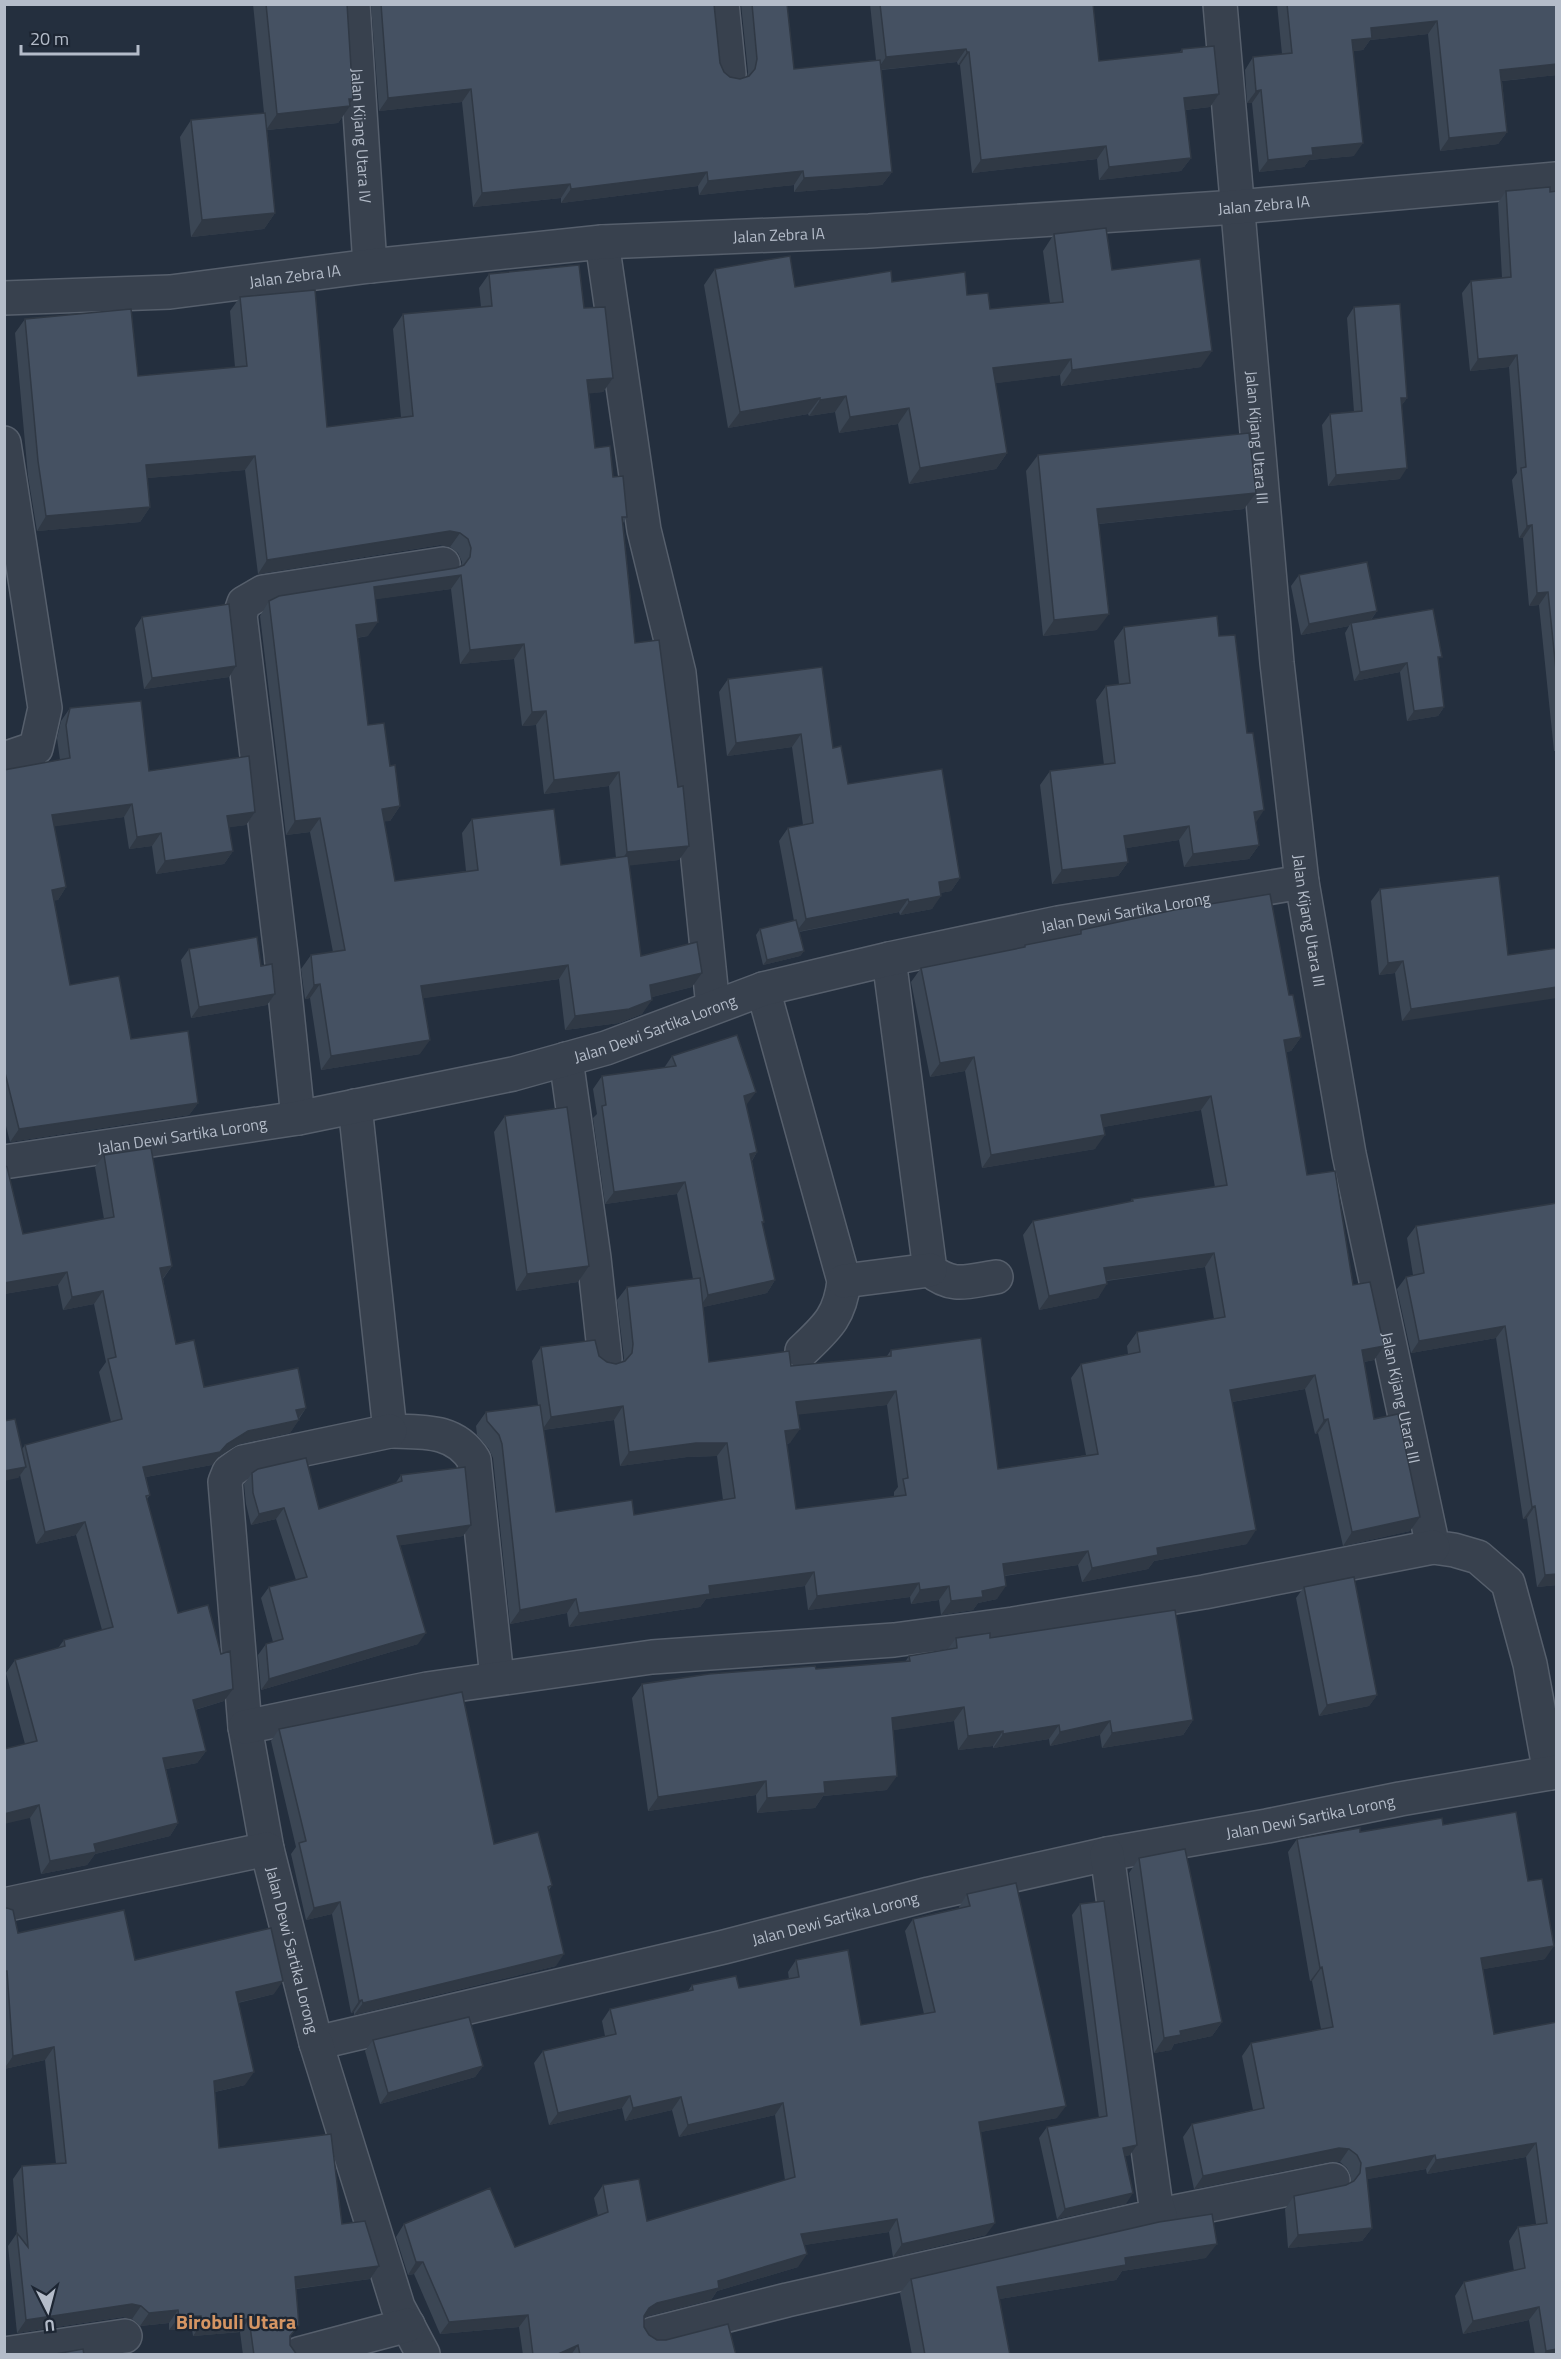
<svg xmlns="http://www.w3.org/2000/svg" width="1561" height="2359" font-family="'Titillium Web',sans-serif">
<rect width="100%" height="100%" fill="#242f3e"/>
<g fill="none" stroke-linecap="round" stroke-linejoin="round">
<defs>
<g id="minor">
<path id="s1" d="M 353,4 L 370,266"/>
<path d="M 722,4 L 729,74"/>
<path id="s2" d="M 1220,4 L 1277,663 L 1302,882 L 1349,1154 L 1433,1547 L 1454,1550 L 1478,1557 L 1508,1583 L 1530,1664 L 1550,1773"/>
<path d="M 602,242 L 644,530 L 679,673 L 713,1007"/>
<path id="s3" d="M 4,298 L 170,292 L 370,266 L 602,242 L 869,231 L 1237,207 L 1556,179"/>
<path d="M 4,443 L 45,708 L 36,748 L 4,759"/>
<path d="M 889,959 L 930,1270 C 953,1289 968,1281 996,1277"/>
<path d="M 763,989 L 844,1281 C 840,1317 826,1328 802,1351"/>
<path d="M 566,1059 L 594,1258 L 605,1359"/>
<path d="M 355,1106 L 390,1431 C 423,1432 455,1429 474,1460 L 497,1678"/>
<path d="M 298,1118 L 281,954 L 240,615 L 244,603 L 263,592 L 443,564"/>
<path id="s4" d="M 4,1162 L 298,1118 L 513,1074 L 606,1048 L 763,989 L 889,959 L 1058,923 L 1302,882"/>
<path d="M 844,1281 L 930,1270"/>
<path id="s5" d="M 390,1431 L 243,1462 L 229,1472 L 225,1482 L 245,1727 L 267,1849 L 316,2043 L 724,1947 L 929,1894 L 1107,1854 L 1267,1826 L 1400,1799 L 1556,1772"/>
<path d="M 245,1727 L 427,1689 L 652,1657 L 894,1640 L 1013,1624 L 1204,1592 L 1433,1547"/>
<path d="M 4,1905 L 267,1849"/>
<path d="M 316,2043 L 398,2307 L 423,2354"/>
<path d="M 1160,2215 L 1333,2180"/>
<path d="M 653,2334 L 787,2300 L 1160,2215 L 1155,2199 L 1107,1854"/>
<path d="M 4,2354 L 125,2336"/>
<path d="M 299,2354 L 408,2325"/>
</g>
</defs>
<!-- minor casing -->
<use href="#minor" stroke="#565f6c" stroke-width="36"/>
<!-- minor -->
<use href="#minor" stroke="#38414e" stroke-width="33"/>
</g>
<!-- wall -->
<path fill="#3b4654" fill-rule="evenodd" d="M 253,4 L 347,4 L 350,106 L 338,123 L 267,130 L 275,213 L 264,229 L 191,237 L 180,137 L 191,120 L 264,113 Z
M 371,4 L 714,4 L 720,63 L 724,72 L 730,77 L 740,79 L 747,77 L 748,72 L 741,4 L 787,4 L 794,69 L 876,60 L 870,4 L 1093,4 L 1099,61 L 1179,53 L 1182,49 L 1219,94 L 1210,107 L 1185,110 L 1191,158 L 1181,171 L 1099,180 L 1097,159 L 972,173 L 960,65 L 958,65 L 957,62 L 881,70 L 892,172 L 882,185 L 794,192 L 794,185 L 699,195 L 698,186 L 561,203 L 561,198 L 473,207 L 462,102 L 379,111 Z
M 1277,4 L 1557,4 L 1557,75 L 1502,81 L 1507,132 L 1498,144 L 1440,151 L 1428,34 L 1370,40 L 1363,50 L 1354,51 L 1354,156 L 1309,160 L 1304,167 L 1259,172 L 1252,103 L 1247,103 L 1245,70 L 1253,57 L 1282,54 Z
M 1506,191 L 1557,191 L 1557,751 L 1554,751 L 1539,605 L 1529,606 L 1523,538 L 1519,538 L 1512,480 L 1517,473 L 1509,367 L 1470,371 L 1462,293 L 1471,281 L 1502,278 L 1498,203 Z
M 1054,234 L 1112,270 L 1201,367 L 1061,386 L 1060,375 L 995,383 L 1007,453 L 996,469 L 909,484 L 898,424 L 839,433 L 835,412 L 809,416 L 808,414 L 728,428 L 704,285 L 715,269 L 795,287 L 892,282 L 967,295 L 990,309 L 1050,303 L 1043,251 Z
M 489,274 L 584,308 L 613,378 L 603,392 L 589,393 L 595,448 L 613,477 L 627,517 L 623,523 L 635,643 L 679,860 L 629,865 L 641,956 L 692,987 L 652,997 L 642,1014 L 619,1023 L 565,1030 L 559,979 L 423,998 L 420,1054 L 321,1070 L 310,998 L 305,999 L 301,969 L 311,955 L 333,952 L 310,832 L 286,835 L 260,616 L 269,601 L 456,568 L 461,566 L 462,562 L 458,553 L 450,547 L 440,545 L 258,574 L 245,470 L 147,478 L 150,507 L 140,522 L 37,531 L 28,476 L 15,333 L 25,319 L 138,376 L 235,367 L 230,311 L 240,297 L 327,427 L 401,417 L 393,329 L 403,314 L 481,307 L 479,288 ZM 451,589 L 460,664 L 514,659 L 522,726 L 536,725 L 544,794 L 609,786 L 616,858 L 561,865 L 472,819 L 462,833 L 466,871 L 395,881 L 384,821 L 390,821 L 400,806 L 390,766 L 368,725 L 357,638 L 368,636 L 375,599 Z
M 1354,307 L 1407,398 L 1401,406 L 1400,479 L 1328,486 L 1322,425 L 1330,414 L 1354,412 L 1347,318 Z
M 1038,455 L 1244,509 L 1099,524 L 1097,630 L 1043,636 L 1026,471 Z
M 1299,575 L 1377,611 L 1371,620 L 1438,661 L 1444,707 L 1438,716 L 1407,721 L 1400,672 L 1354,681 L 1345,633 L 1349,626 L 1301,635 L 1291,586 Z
M 142,617 L 236,666 L 229,677 L 144,689 L 135,628 Z
M 1124,627 L 1219,636 L 1256,823 L 1259,845 L 1249,859 L 1184,867 L 1179,840 L 1126,848 L 1128,862 L 1118,876 L 1052,884 L 1040,785 L 1050,771 L 1104,765 L 1096,700 L 1106,686 L 1119,684 L 1114,641 Z
M 728,679 L 833,748 L 848,784 L 960,878 L 951,891 L 940,893 L 932,909 L 900,915 L 899,912 L 799,932 L 804,951 L 800,956 L 763,965 L 756,935 L 760,929 L 794,921 L 779,841 L 788,828 L 803,825 L 792,747 L 727,756 L 719,692 Z
M 70,708 L 149,771 L 255,812 L 246,825 L 229,827 L 233,851 L 224,864 L 156,874 L 152,846 L 129,849 L 124,817 L 54,826 L 66,887 L 58,900 L 54,900 L 70,985 L 131,1039 L 198,1103 L 189,1115 L 10,1142 L 4,1118 L 4,770 L 60,760 L 57,738 L 61,721 Z
M 1380,889 L 1508,955 L 1402,1021 L 1395,973 L 1379,975 L 1371,901 Z
M 1081,930 L 1289,995 L 1301,1037 L 1291,1051 L 1286,1052 L 1307,1175 L 1353,1285 L 1384,1346 L 1374,1360 L 1364,1362 L 1374,1419 L 1410,1531 L 1343,1546 L 1318,1433 L 1315,1434 L 1305,1389 L 1232,1402 L 1247,1544 L 1154,1561 L 1148,1569 L 1082,1582 L 1078,1565 L 1005,1576 L 997,1599 L 978,1603 L 973,1610 L 941,1615 L 939,1600 L 911,1604 L 910,1597 L 808,1610 L 805,1586 L 706,1599 L 700,1607 L 569,1627 L 567,1613 L 510,1624 L 493,1458 L 489,1449 L 477,1435 L 476,1426 L 486,1412 L 538,1405 L 532,1361 L 541,1347 L 599,1356 L 607,1362 L 616,1364 L 623,1361 L 624,1358 L 617,1300 L 627,1287 L 693,1279 L 677,1194 L 605,1204 L 593,1118 L 597,1114 L 593,1089 L 602,1076 L 664,1068 L 672,1056 L 747,1104 L 746,1105 L 757,1152 L 752,1161 L 764,1222 L 762,1224 L 775,1280 L 767,1293 L 703,1307 L 709,1362 L 791,1366 L 887,1356 L 891,1350 L 998,1469 L 1086,1455 L 1071,1378 L 1081,1364 L 1128,1354 L 1127,1346 L 1137,1332 L 1214,1319 L 1205,1267 L 1107,1281 L 1098,1298 L 1039,1310 L 1023,1235 L 1033,1221 L 1130,1202 L 1132,1199 L 1215,1187 L 1201,1110 L 1103,1127 L 1095,1149 L 982,1168 L 965,1071 L 930,1077 L 911,982 L 921,968 L 1023,948 L 1025,945 L 1077,935 ZM 887,1405 L 898,1487 L 894,1492 L 894,1497 L 796,1509 L 787,1444 L 790,1443 L 798,1414 ZM 614,1420 L 620,1466 L 687,1457 L 717,1456 L 723,1500 L 634,1515 L 556,1512 L 543,1430 Z
M 189,949 L 261,966 L 275,994 L 267,1005 L 191,1018 L 181,960 Z
M 505,1116 L 578,1282 L 516,1291 L 494,1132 Z
M 104,1155 L 172,1266 L 163,1279 L 176,1344 L 204,1387 L 306,1408 L 290,1433 L 239,1444 L 218,1457 L 212,1465 L 146,1477 L 150,1495 L 147,1499 L 178,1613 L 224,1701 L 195,1710 L 206,1751 L 197,1763 L 166,1769 L 178,1823 L 170,1836 L 95,1854 L 87,1865 L 41,1874 L 30,1818 L 25,1744 L 6,1673 L 15,1660 L 58,1648 L 64,1640 L 102,1630 L 76,1535 L 36,1544 L 20,1475 L 18,1478 L 22,1449 L 25,1445 L 111,1422 L 99,1372 L 106,1362 L 94,1304 L 63,1310 L 58,1285 L 4,1294 L 4,1165 L 23,1234 L 104,1219 L 95,1167 Z
M 1557,1203 L 1557,1585 L 1537,1587 L 1527,1518 L 1523,1519 L 1496,1338 L 1411,1353 L 1397,1289 L 1406,1277 L 1413,1275 L 1407,1238 L 1416,1226 Z
M 252,1473 L 319,1509 L 395,1484 L 401,1475 L 471,1525 L 463,1536 L 400,1545 L 418,1644 L 261,1690 L 258,1655 L 266,1644 L 273,1642 L 261,1598 L 269,1587 L 296,1580 L 276,1519 L 251,1525 L 246,1504 L 244,1484 Z
M 1304,1587 L 1377,1695 L 1369,1706 L 1319,1716 L 1296,1598 Z
M 956,1638 L 990,1638 L 1193,1720 L 1183,1735 L 1102,1748 L 1100,1735 L 1050,1746 L 1049,1739 L 993,1748 L 993,1746 L 958,1750 L 954,1721 L 893,1730 L 887,1790 L 823,1796 L 815,1808 L 757,1813 L 756,1795 L 648,1811 L 632,1698 L 642,1684 L 905,1662 L 909,1656 L 947,1650 Z
M 279,1729 L 494,1844 L 552,1885 L 549,1890 L 556,1966 L 354,2015 L 354,2012 L 351,2013 L 332,1914 L 306,1920 L 291,1854 L 296,1847 L 271,1741 Z
M 1443,1825 L 1528,1881 L 1545,1959 L 1483,1969 L 1494,2034 L 1557,2022 L 1557,2355 L 1535,2355 L 1529,2320 L 1463,2334 L 1455,2296 L 1464,2282 L 1514,2271 L 1509,2241 L 1518,2227 L 1536,2224 L 1526,2157 L 1427,2174 L 1426,2169 L 1367,2179 L 1372,2228 L 1362,2241 L 1288,2248 L 1285,2209 L 1294,2196 L 1346,2185 L 1351,2183 L 1351,2177 L 1347,2168 L 1340,2162 L 1329,2162 L 1194,2189 L 1183,2137 L 1192,2124 L 1253,2110 L 1242,2056 L 1251,2043 L 1321,2029 L 1312,1981 L 1310,1981 L 1288,1852 L 1297,1839 Z
M 1139,1858 L 1222,2022 L 1212,2036 L 1174,2044 L 1171,2050 L 1154,2053 L 1129,1873 Z
M 967,1894 L 1057,2118 L 980,2132 L 986,2235 L 893,2257 L 889,2232 L 804,2245 L 798,2267 L 717,2291 L 711,2300 L 648,2316 L 644,2318 L 644,2327 L 649,2335 L 657,2340 L 736,2355 L 523,2355 L 519,2327 L 440,2334 L 414,2274 L 408,2275 L 396,2237 L 404,2224 L 515,2247 L 598,2216 L 594,2198 L 603,2185 L 647,2221 L 785,2180 L 775,2115 L 679,2137 L 672,2110 L 625,2121 L 622,2108 L 549,2125 L 534,2063 L 543,2051 L 605,2036 L 602,2021 L 610,2009 L 688,1991 L 692,1985 L 739,1988 L 789,1979 L 788,1972 L 796,1960 L 861,2025 L 924,2014 L 905,1931 L 913,1919 L 959,1908 L 959,1907 Z
M 1080,1904 L 1130,2155 L 1125,2156 L 1126,2204 L 1057,2219 L 1039,2138 L 1047,2127 L 1099,2118 L 1072,1915 Z
M 4,1907 L 18,1933 L 135,1960 L 274,1994 L 238,2003 L 245,2085 L 215,2092 L 219,2148 L 342,2224 L 379,2266 L 370,2279 L 296,2289 L 290,2345 L 297,2355 L 243,2355 L 240,2332 L 193,2336 L 192,2329 L 169,2330 L 169,2323 L 140,2326 L 132,2319 L 123,2317 L 17,2333 L 8,2246 L 17,2233 L 13,2179 L 22,2166 L 56,2164 L 45,2060 L 4,2069 Z
M 373,2040 L 483,2066 L 475,2077 L 380,2104 L 365,2051 Z
M 1206,2258 L 1122,2271 L 1116,2280 L 999,2299 L 1010,2355 L 912,2355 L 900,2293 L 911,2279 Z"/>
<!-- shaded-wall -->
<path fill="#303945" d="M 1437,21 L 1428,34 L 1370,40 L 1363,50 L 1344,52 L 1352,40 L 1371,28 Z
M 966,49 L 957,62 L 877,70 L 886,57 Z
M 967,52 L 969,52 L 960,65 L 958,65 Z
M 1557,64 L 1557,75 L 1492,82 L 1500,70 Z
M 471,89 L 462,102 L 379,111 L 388,98 Z
M 1261,90 L 1252,103 L 1247,103 L 1256,91 Z
M 1219,94 L 1210,107 L 1175,111 L 1184,98 Z
M 353,99 L 347,107 L 350,106 L 338,123 L 266,130 L 277,114 Z
M 1507,132 L 1498,144 L 1440,151 L 1449,138 Z
M 1363,143 L 1354,156 L 1309,160 L 1304,167 L 1259,172 L 1268,160 L 1312,148 Z
M 1106,146 L 1097,159 L 972,173 L 981,160 Z
M 1191,158 L 1181,171 L 1099,180 L 1109,167 Z
M 803,171 L 794,185 L 699,195 L 708,181 Z
M 707,172 L 698,186 L 561,203 L 571,189 Z
M 892,172 L 882,185 L 794,192 L 804,178 Z
M 570,184 L 561,198 L 473,207 L 482,193 Z
M 275,213 L 264,229 L 191,237 L 202,220 Z
M 1212,351 L 1201,367 L 1061,386 L 1072,370 Z
M 1517,355 L 1509,367 L 1470,371 L 1478,359 Z
M 1071,359 L 1060,375 L 982,385 L 993,368 Z
M 613,378 L 603,392 L 577,395 L 587,380 Z
M 846,396 L 835,412 L 809,416 L 820,400 Z
M 820,398 L 808,414 L 728,428 L 740,412 Z
M 1401,398 L 1407,398 L 1399,409 Z
M 909,408 L 898,424 L 839,433 L 850,417 Z
M 1007,453 L 996,469 L 909,484 L 920,468 Z
M 255,456 L 245,470 L 136,479 L 146,465 Z
M 1407,468 L 1400,479 L 1328,486 L 1336,475 Z
M 1256,493 L 1244,509 L 1086,525 L 1097,509 Z
M 150,507 L 140,522 L 37,531 L 46,516 Z
M 1532,525 L 1523,538 L 1519,538 L 1527,526 Z
M 450,531 L 460,533 L 450,547 L 440,545 L 258,574 L 267,560 Z
M 461,575 L 451,589 L 364,601 L 374,587 Z
M 1548,592 L 1539,605 L 1529,606 L 1537,593 Z
M 1377,611 L 1369,622 L 1351,623 L 1349,626 L 1301,635 L 1309,624 Z
M 1109,614 L 1097,630 L 1043,636 L 1054,620 Z
M 378,622 L 368,636 L 346,639 L 356,625 Z
M 524,644 L 514,659 L 460,664 L 470,650 Z
M 1407,663 L 1400,672 L 1354,681 L 1360,672 Z
M 236,666 L 229,677 L 144,689 L 152,678 Z
M 1444,707 L 1438,716 L 1407,721 L 1414,711 Z
M 546,711 L 536,725 L 522,726 L 532,712 Z
M 801,734 L 792,747 L 727,756 L 736,743 Z
M 619,772 L 609,786 L 544,794 L 554,780 Z
M 132,804 L 124,817 L 43,828 L 52,815 Z
M 400,806 L 390,821 L 372,823 L 382,809 Z
M 1264,810 L 1255,824 L 1254,812 Z
M 255,812 L 246,825 L 218,829 L 227,816 Z
M 320,818 L 310,832 L 286,835 L 295,821 Z
M 1189,826 L 1179,840 L 1114,850 L 1124,836 Z
M 161,833 L 152,846 L 129,849 L 137,837 Z
M 1259,845 L 1249,859 L 1184,867 L 1193,854 Z
M 689,846 L 679,860 L 617,867 L 627,852 Z
M 233,851 L 224,864 L 156,874 L 165,861 Z
M 1128,862 L 1118,876 L 1052,884 L 1062,870 Z
M 960,878 L 951,891 L 929,895 L 939,882 Z
M 66,887 L 58,900 L 43,903 L 52,890 Z
M 941,896 L 932,909 L 900,915 L 909,902 Z
M 908,899 L 899,912 L 796,932 L 806,919 Z
M 804,951 L 800,956 L 763,965 L 767,960 Z
M 1403,961 L 1395,973 L 1379,975 L 1388,963 Z
M 568,965 L 559,979 L 411,1000 L 421,986 Z
M 702,973 L 692,987 L 640,1000 L 650,985 Z
M 320,984 L 310,998 L 305,999 L 314,985 Z
M 1557,987 L 1557,998 L 1402,1021 L 1411,1009 Z
M 275,994 L 267,1005 L 191,1018 L 199,1007 Z
M 652,1000 L 642,1014 L 619,1023 L 565,1030 L 575,1016 Z
M 1301,1037 L 1291,1051 L 1275,1054 L 1284,1040 Z
M 430,1040 L 420,1054 L 321,1070 L 331,1056 Z
M 974,1057 L 965,1071 L 930,1077 L 940,1063 Z
M 756,1092 L 747,1104 L 735,1108 L 744,1096 Z
M 1211,1096 L 1201,1110 L 1092,1129 L 1101,1115 Z
M 198,1103 L 189,1115 L 10,1142 L 19,1129 Z
M 1105,1135 L 1095,1149 L 982,1168 L 991,1155 Z
M 757,1152 L 749,1165 L 750,1154 Z
M 685,1182 L 677,1194 L 605,1204 L 614,1192 Z
M 1214,1253 L 1205,1267 L 1094,1282 L 1104,1268 Z
M 172,1266 L 163,1278 L 152,1280 L 160,1268 Z
M 589,1266 L 578,1282 L 516,1291 L 527,1274 Z
M 67,1272 L 58,1285 L 4,1294 L 4,1283 Z
M 775,1280 L 767,1293 L 699,1308 L 708,1295 Z
M 1107,1284 L 1098,1298 L 1039,1310 L 1049,1296 Z
M 103,1291 L 94,1304 L 63,1310 L 72,1297 Z
M 1505,1326 L 1496,1338 L 1411,1353 L 1419,1341 Z
M 1384,1346 L 1374,1360 L 1352,1364 L 1362,1350 Z
M 1315,1375 L 1305,1389 L 1220,1404 L 1230,1390 Z
M 896,1391 L 887,1405 L 786,1416 L 796,1402 Z
M 623,1406 L 614,1420 L 542,1430 L 551,1417 Z
M 306,1408 L 297,1420 L 296,1410 Z
M 1328,1419 L 1318,1433 L 1315,1434 L 1324,1420 Z
M 299,1420 L 290,1433 L 239,1444 L 218,1457 L 212,1465 L 134,1479 L 143,1467 L 227,1444 L 248,1431 Z
M 800,1429 L 790,1443 L 775,1445 L 785,1431 Z
M 696,1443 L 727,1443 L 717,1456 L 687,1457 L 620,1466 L 629,1452 Z
M 26,1467 L 18,1478 L 4,1481 L 4,1471 Z
M 1535,1506 L 1527,1518 L 1523,1519 L 1532,1507 Z
M 284,1508 L 276,1519 L 251,1525 L 259,1514 Z
M 1420,1517 L 1410,1531 L 1343,1546 L 1352,1532 Z
M 85,1522 L 76,1535 L 36,1544 L 45,1532 Z
M 471,1525 L 463,1536 L 390,1547 L 397,1536 Z
M 1256,1530 L 1247,1544 L 1154,1561 L 1148,1569 L 1082,1582 L 1092,1568 L 1157,1548 Z
M 1088,1551 L 1078,1565 L 993,1577 L 1003,1564 Z
M 814,1572 L 805,1586 L 706,1599 L 700,1607 L 569,1627 L 579,1613 L 709,1586 Z
M 1557,1574 L 1557,1585 L 1537,1587 L 1545,1575 Z
M 919,1583 L 910,1597 L 808,1610 L 817,1596 Z
M 949,1586 L 939,1600 L 911,1604 L 920,1590 Z
M 1006,1586 L 997,1599 L 978,1603 L 973,1610 L 941,1615 L 951,1601 L 982,1591 Z
M 576,1599 L 567,1613 L 510,1624 L 520,1610 Z
M 426,1633 L 418,1644 L 261,1690 L 269,1679 Z
M 233,1689 L 224,1701 L 184,1713 L 193,1700 Z
M 1377,1695 L 1369,1706 L 1319,1716 L 1327,1705 Z
M 964,1707 L 954,1721 L 882,1732 L 892,1718 Z
M 1193,1720 L 1183,1735 L 1102,1748 L 1112,1733 Z
M 1110,1721 L 1100,1735 L 1050,1746 L 1060,1732 Z
M 1059,1725 L 1049,1739 L 993,1748 L 1003,1734 Z
M 1003,1731 L 993,1746 L 958,1750 L 968,1736 Z
M 206,1751 L 197,1763 L 155,1771 L 163,1758 Z
M 897,1776 L 887,1790 L 823,1796 L 815,1808 L 757,1813 L 767,1798 L 824,1782 Z
M 766,1781 L 756,1795 L 648,1811 L 658,1797 Z
M 39,1805 L 30,1818 L 4,1824 L 4,1814 Z
M 178,1823 L 170,1836 L 95,1854 L 87,1865 L 41,1874 L 50,1861 L 94,1844 Z
M 340,1902 L 332,1914 L 306,1920 L 314,1908 Z
M 1554,1946 L 1545,1959 L 1472,1971 L 1481,1958 Z
M 564,1954 L 556,1966 L 354,2015 L 363,2003 Z
M 1322,1967 L 1312,1981 L 1310,1981 L 1320,1968 Z
M 283,1981 L 274,1994 L 227,2005 L 236,1992 Z
M 362,2000 L 354,2012 L 351,2013 L 359,2001 Z
M 1222,2022 L 1212,2036 L 1174,2044 L 1171,2050 L 1154,2053 L 1164,2038 L 1180,2031 Z
M 54,2047 L 45,2060 L 4,2069 L 13,2056 Z
M 483,2066 L 475,2077 L 380,2104 L 388,2093 Z
M 254,2072 L 245,2085 L 205,2094 L 214,2081 Z
M 630,2096 L 622,2108 L 549,2125 L 558,2113 Z
M 681,2097 L 672,2110 L 625,2121 L 633,2108 Z
M 783,2103 L 775,2115 L 679,2137 L 688,2125 Z
M 1066,2106 L 1057,2118 L 970,2134 L 979,2122 Z
M 1536,2143 L 1526,2157 L 1427,2174 L 1436,2160 Z
M 1137,2145 L 1130,2155 L 1115,2158 L 1123,2148 Z
M 1339,2148 L 1349,2149 L 1340,2162 L 1329,2162 L 1194,2189 L 1203,2176 Z
M 1435,2155 L 1426,2169 L 1357,2181 L 1366,2168 Z
M 1133,2193 L 1126,2204 L 1057,2219 L 1065,2209 Z
M 897,2219 L 889,2232 L 792,2247 L 801,2234 Z
M 995,2223 L 986,2235 L 893,2257 L 902,2244 Z
M 1372,2228 L 1362,2241 L 1288,2248 L 1298,2235 Z
M 1217,2244 L 1206,2258 L 1122,2271 L 1116,2280 L 987,2301 L 997,2287 L 1125,2258 Z
M 807,2254 L 798,2267 L 717,2291 L 711,2300 L 648,2316 L 640,2320 L 649,2308 L 657,2303 L 718,2281 Z
M 416,2262 L 423,2262 L 414,2274 L 408,2275 Z
M 379,2266 L 370,2279 L 285,2290 L 295,2277 Z
M 132,2304 L 141,2306 L 132,2319 L 123,2317 L 17,2333 L 26,2320 Z
M 1539,2307 L 1529,2320 L 1463,2334 L 1473,2321 Z
M 178,2310 L 169,2323 L 140,2326 L 149,2313 Z
M 528,2315 L 519,2327 L 440,2334 L 449,2322 Z
M 201,2316 L 192,2329 L 169,2330 L 179,2317 Z
M 249,2319 L 240,2332 L 193,2336 L 202,2323 Z
M 578,2345 L 571,2355 L 556,2355 Z
M 1557,2349 L 1557,2355 L 1543,2355 L 1546,2351 Z"/>
<!-- building -->
<path fill="#455162" stroke="#303945" stroke-width="1.5" fill-rule="evenodd" d="M 266,4 L 347,4 L 353,99 L 349,99 L 350,106 L 277,114 Z
M 381,4 L 714,4 L 720,63 L 724,72 L 730,77 L 740,79 L 749,76 L 755,69 L 757,59 L 752,4 L 787,4 L 794,69 L 880,60 L 892,172 L 804,178 L 803,171 L 708,181 L 707,172 L 571,189 L 570,184 L 482,193 L 471,89 L 388,98 Z
M 880,4 L 1093,4 L 1099,61 L 1182,52 L 1182,49 L 1214,46 L 1219,94 L 1184,98 L 1191,158 L 1109,167 L 1106,146 L 981,160 L 969,52 L 967,52 L 966,49 L 886,57 Z
M 1287,4 L 1557,4 L 1557,64 L 1500,70 L 1507,132 L 1449,138 L 1437,21 L 1371,28 L 1372,38 L 1352,40 L 1363,143 L 1312,148 L 1313,155 L 1268,160 L 1261,90 L 1256,91 L 1253,57 L 1292,53 Z
M 265,113 L 275,213 L 202,220 L 191,120 Z
M 1550,187 L 1550,192 L 1557,191 L 1557,680 L 1548,592 L 1537,593 L 1532,525 L 1527,526 L 1521,468 L 1526,467 L 1517,355 L 1478,359 L 1471,281 L 1511,277 L 1506,191 Z
M 1106,228 L 1112,270 L 1200,259 L 1212,351 L 1072,370 L 1071,359 L 993,368 L 1007,453 L 920,468 L 909,408 L 850,417 L 846,396 L 820,400 L 820,398 L 740,412 L 715,269 L 790,256 L 795,287 L 891,271 L 892,282 L 965,272 L 967,295 L 988,293 L 990,309 L 1063,302 L 1054,234 Z
M 579,265 L 584,308 L 605,307 L 613,378 L 587,380 L 595,448 L 610,446 L 613,477 L 623,476 L 627,517 L 622,517 L 635,643 L 659,640 L 678,787 L 683,786 L 689,846 L 627,852 L 619,772 L 554,780 L 546,711 L 532,712 L 524,644 L 470,650 L 461,575 L 374,587 L 378,622 L 356,625 L 368,725 L 384,723 L 390,766 L 395,765 L 400,806 L 382,809 L 395,881 L 478,870 L 472,819 L 554,809 L 561,865 L 628,856 L 641,956 L 697,942 L 702,973 L 650,985 L 652,1000 L 629,1009 L 575,1016 L 568,965 L 421,986 L 430,1040 L 331,1056 L 320,984 L 314,985 L 311,955 L 345,950 L 320,818 L 295,821 L 269,601 L 279,596 L 456,568 L 464,565 L 470,557 L 471,548 L 468,539 L 460,533 L 450,531 L 267,560 L 255,456 L 146,465 L 150,507 L 46,516 L 38,461 L 25,319 L 131,309 L 138,376 L 247,366 L 240,297 L 315,290 L 327,427 L 413,416 L 403,314 L 492,306 L 489,274 Z
M 1400,304 L 1407,398 L 1401,398 L 1407,468 L 1336,475 L 1330,414 L 1362,411 L 1354,307 Z
M 1249,433 L 1256,493 L 1097,509 L 1109,614 L 1054,620 L 1038,455 Z
M 1367,562 L 1377,611 L 1309,624 L 1299,575 Z
M 229,604 L 236,666 L 152,678 L 142,617 Z
M 1433,609 L 1442,657 L 1438,657 L 1444,707 L 1414,711 L 1407,663 L 1360,672 L 1351,623 Z
M 1217,616 L 1219,636 L 1235,635 L 1247,733 L 1253,733 L 1264,810 L 1254,812 L 1259,845 L 1193,854 L 1189,826 L 1124,836 L 1128,862 L 1062,870 L 1050,771 L 1115,763 L 1106,686 L 1130,683 L 1124,627 Z
M 822,667 L 833,748 L 841,746 L 848,784 L 942,769 L 960,878 L 939,882 L 941,896 L 909,902 L 908,899 L 806,919 L 788,828 L 813,823 L 801,734 L 736,743 L 728,679 Z
M 141,701 L 149,771 L 249,756 L 255,812 L 227,816 L 233,851 L 165,861 L 161,833 L 137,837 L 132,804 L 52,815 L 66,887 L 52,890 L 70,985 L 119,976 L 131,1039 L 188,1031 L 198,1103 L 19,1129 L 4,1069 L 4,770 L 70,758 L 66,725 L 70,708 Z
M 1499,876 L 1508,955 L 1557,948 L 1557,987 L 1411,1009 L 1403,961 L 1388,963 L 1380,889 Z
M 1270,894 L 1289,995 L 1293,995 L 1301,1037 L 1284,1040 L 1307,1175 L 1335,1171 L 1353,1285 L 1370,1282 L 1384,1346 L 1362,1350 L 1374,1419 L 1398,1414 L 1420,1517 L 1352,1532 L 1328,1419 L 1324,1420 L 1315,1375 L 1230,1390 L 1256,1530 L 1157,1548 L 1158,1555 L 1092,1568 L 1088,1551 L 1003,1564 L 1006,1586 L 982,1591 L 983,1597 L 951,1601 L 949,1586 L 920,1590 L 919,1583 L 817,1596 L 814,1572 L 709,1586 L 710,1594 L 579,1613 L 576,1599 L 520,1610 L 502,1444 L 499,1435 L 487,1421 L 486,1412 L 540,1405 L 556,1512 L 632,1500 L 634,1515 L 735,1498 L 727,1443 L 696,1443 L 629,1452 L 623,1406 L 551,1417 L 541,1347 L 595,1340 L 599,1356 L 607,1362 L 616,1364 L 625,1361 L 632,1353 L 633,1344 L 627,1287 L 700,1278 L 709,1362 L 789,1351 L 791,1366 L 891,1356 L 891,1350 L 981,1338 L 998,1469 L 1098,1454 L 1081,1364 L 1140,1352 L 1137,1332 L 1225,1317 L 1214,1253 L 1104,1268 L 1107,1284 L 1049,1296 L 1033,1221 L 1133,1201 L 1132,1199 L 1227,1185 L 1211,1096 L 1101,1115 L 1105,1135 L 991,1155 L 974,1057 L 940,1063 L 921,968 L 1025,947 L 1025,945 L 1081,934 L 1081,930 L 1174,910 ZM 896,1391 L 908,1478 L 903,1479 L 906,1495 L 796,1509 L 785,1431 L 800,1429 L 796,1402 Z
M 796,920 L 804,951 L 767,960 L 760,929 Z
M 257,937 L 261,966 L 272,964 L 275,994 L 199,1007 L 189,949 Z
M 737,1035 L 756,1092 L 744,1096 L 757,1152 L 750,1154 L 764,1222 L 762,1222 L 775,1280 L 708,1295 L 685,1182 L 614,1192 L 602,1106 L 606,1105 L 602,1076 L 676,1066 L 672,1056 Z
M 567,1107 L 589,1266 L 527,1274 L 505,1116 Z
M 151,1148 L 172,1266 L 160,1268 L 176,1344 L 194,1340 L 204,1387 L 298,1368 L 306,1408 L 296,1410 L 299,1420 L 248,1431 L 227,1444 L 220,1452 L 143,1467 L 150,1495 L 146,1496 L 178,1613 L 208,1605 L 221,1654 L 230,1651 L 233,1689 L 193,1700 L 206,1751 L 163,1758 L 178,1823 L 94,1844 L 96,1852 L 50,1861 L 39,1805 L 4,1814 L 4,1749 L 37,1741 L 15,1660 L 65,1646 L 64,1640 L 113,1627 L 85,1522 L 45,1532 L 25,1445 L 122,1419 L 108,1359 L 116,1357 L 103,1291 L 72,1297 L 67,1272 L 4,1283 L 4,1165 L 7,1167 L 23,1234 L 114,1217 L 104,1155 Z
M 1557,1203 L 1557,1574 L 1545,1575 L 1535,1506 L 1532,1507 L 1505,1326 L 1419,1341 L 1406,1277 L 1424,1273 L 1416,1226 Z
M 15,1419 L 26,1467 L 4,1471 L 4,1421 Z
M 306,1458 L 319,1509 L 402,1481 L 401,1475 L 465,1467 L 471,1525 L 397,1536 L 426,1633 L 269,1679 L 266,1644 L 283,1639 L 269,1587 L 307,1577 L 284,1508 L 259,1514 L 253,1493 L 252,1473 L 258,1469 Z
M 1354,1577 L 1377,1695 L 1327,1705 L 1304,1587 Z
M 1175,1610 L 1193,1720 L 1112,1733 L 1110,1721 L 1060,1732 L 1059,1725 L 1003,1734 L 1003,1731 L 968,1736 L 964,1707 L 892,1718 L 897,1776 L 824,1782 L 825,1793 L 767,1798 L 766,1781 L 658,1797 L 642,1684 L 709,1674 L 815,1666 L 816,1669 L 910,1661 L 909,1656 L 957,1648 L 956,1638 L 990,1633 L 990,1638 Z
M 462,1692 L 494,1844 L 538,1832 L 552,1885 L 548,1887 L 564,1954 L 363,2003 L 362,2000 L 359,2001 L 340,1902 L 314,1908 L 299,1843 L 306,1841 L 279,1729 Z
M 1516,1812 L 1528,1881 L 1542,1879 L 1554,1946 L 1481,1958 L 1494,2034 L 1557,2022 L 1557,2349 L 1546,2351 L 1539,2307 L 1473,2321 L 1464,2282 L 1525,2268 L 1518,2227 L 1547,2223 L 1536,2143 L 1436,2160 L 1435,2155 L 1366,2168 L 1372,2228 L 1298,2235 L 1294,2196 L 1346,2185 L 1354,2181 L 1360,2173 L 1361,2163 L 1357,2155 L 1349,2149 L 1339,2148 L 1203,2176 L 1192,2124 L 1264,2108 L 1251,2043 L 1333,2027 L 1322,1967 L 1320,1968 L 1297,1839 L 1360,1828 L 1360,1832 L 1442,1818 L 1443,1825 Z
M 1185,1849 L 1222,2022 L 1180,2031 L 1181,2035 L 1164,2038 L 1139,1858 Z
M 1016,1883 L 1066,2106 L 979,2122 L 995,2223 L 902,2244 L 897,2219 L 801,2234 L 807,2254 L 718,2281 L 719,2288 L 657,2303 L 649,2308 L 644,2316 L 644,2327 L 649,2335 L 657,2340 L 666,2340 L 728,2324 L 736,2355 L 580,2355 L 578,2345 L 556,2355 L 533,2355 L 528,2315 L 449,2322 L 423,2262 L 416,2262 L 404,2224 L 490,2188 L 515,2247 L 608,2212 L 603,2185 L 639,2179 L 647,2221 L 795,2177 L 783,2103 L 688,2125 L 681,2097 L 633,2108 L 630,2096 L 558,2113 L 543,2051 L 616,2034 L 610,2009 L 693,1990 L 692,1985 L 736,1976 L 739,1988 L 799,1977 L 796,1960 L 848,1950 L 861,2025 L 935,2012 L 913,1919 L 970,1906 L 967,1894 Z
M 1104,1901 L 1137,2145 L 1123,2148 L 1133,2193 L 1065,2209 L 1047,2127 L 1107,2116 L 1080,1904 Z
M 4,1907 L 13,1910 L 18,1933 L 124,1910 L 135,1960 L 271,1928 L 283,1981 L 236,1992 L 254,2072 L 214,2081 L 219,2148 L 331,2134 L 342,2224 L 365,2221 L 379,2266 L 295,2277 L 299,2325 L 290,2336 L 290,2345 L 297,2355 L 254,2355 L 249,2319 L 202,2323 L 201,2316 L 179,2317 L 178,2310 L 149,2313 L 141,2306 L 132,2304 L 26,2320 L 17,2233 L 28,2247 L 22,2166 L 66,2163 L 54,2047 L 13,2056 L 7,1971 L 4,1971 Z
M 469,2017 L 483,2066 L 388,2093 L 373,2040 Z
M 1212,2214 L 1217,2244 L 1125,2258 L 1126,2265 L 997,2287 L 1010,2355 L 925,2355 L 911,2279 L 1159,2222 Z
M 83,2349 L 84,2355 L 50,2355 Z"/>
<g text-anchor="middle" dominant-baseline="central" stroke-width="4.5" stroke-linejoin="round" paint-order="stroke">
<!-- street labels -->
<g font-size="16" fill="#b4bcc9" stroke="#1d2633">
<text stroke="none"><textPath href="#s1" startOffset="132">Jalan Kijang Utara IV</textPath></text>
<text stroke="none"><textPath href="#s3" startOffset="1264">Jalan Zebra IA</textPath></text>
<text stroke="none"><textPath href="#s3" startOffset="778">Jalan Zebra IA</textPath></text>
<text stroke="none"><textPath href="#s3" startOffset="292">Jalan Zebra IA</textPath></text>
<text stroke="none"><textPath href="#s2" startOffset="435">Jalan Kijang Utara III</textPath></text>
<text stroke="none"><textPath href="#s4" startOffset="1152">Jalan Dewi Sartika Lorong</textPath></text>
<text stroke="none"><textPath href="#s2" startOffset="921">Jalan Kijang Utara III</textPath></text>
<text stroke="none"><textPath href="#s4" startOffset="666">Jalan Dewi Sartika Lorong</textPath></text>
<text stroke="none"><textPath href="#s4" startOffset="180">Jalan Dewi Sartika Lorong</textPath></text>
<text stroke="none"><textPath href="#s2" startOffset="1407">Jalan Kijang Utara III</textPath></text>
<text stroke="none"><textPath href="#s5" startOffset="1768">Jalan Dewi Sartika Lorong</textPath></text>
<text stroke="none"><textPath href="#s5" startOffset="1282">Jalan Dewi Sartika Lorong</textPath></text>
<text stroke="none"><textPath href="#s5" startOffset="652">Jalan Dewi Sartika Lorong</textPath></text>
</g>
<!-- quarter labels -->
<g font-size="20" font-weight="bold" fill="#d59563" stroke="#1d2633">
<text x="236" y="2321">Birobuli Utara</text>
</g>
</g>
<!-- border -->
<rect width="1561" height="2359" fill="none" stroke="#b4bcc9" stroke-width="12"/>
<!-- north arrow -->
<g transform="translate(48 2311) rotate(174)" stroke="#1d2633" stroke-width="4.5" paint-order="stroke">
<path d="M0-4.5L10 22L0 15L-10 22Z" fill="#b4bcc9"/>
<text y="-9" font-size="16" font-weight="bold" text-anchor="middle" fill="#b4bcc9">U</text>
</g>
<!-- scale -->
<path d="M21 45v9h117v-9" fill="none" stroke="#b4bcc9" stroke-width="3"/>
<text x="30" y="45" font-size="18" fill="#b4bcc9" stroke="#1d2633" stroke-width="4.5" paint-order="stroke">20 m</text>
</svg>
